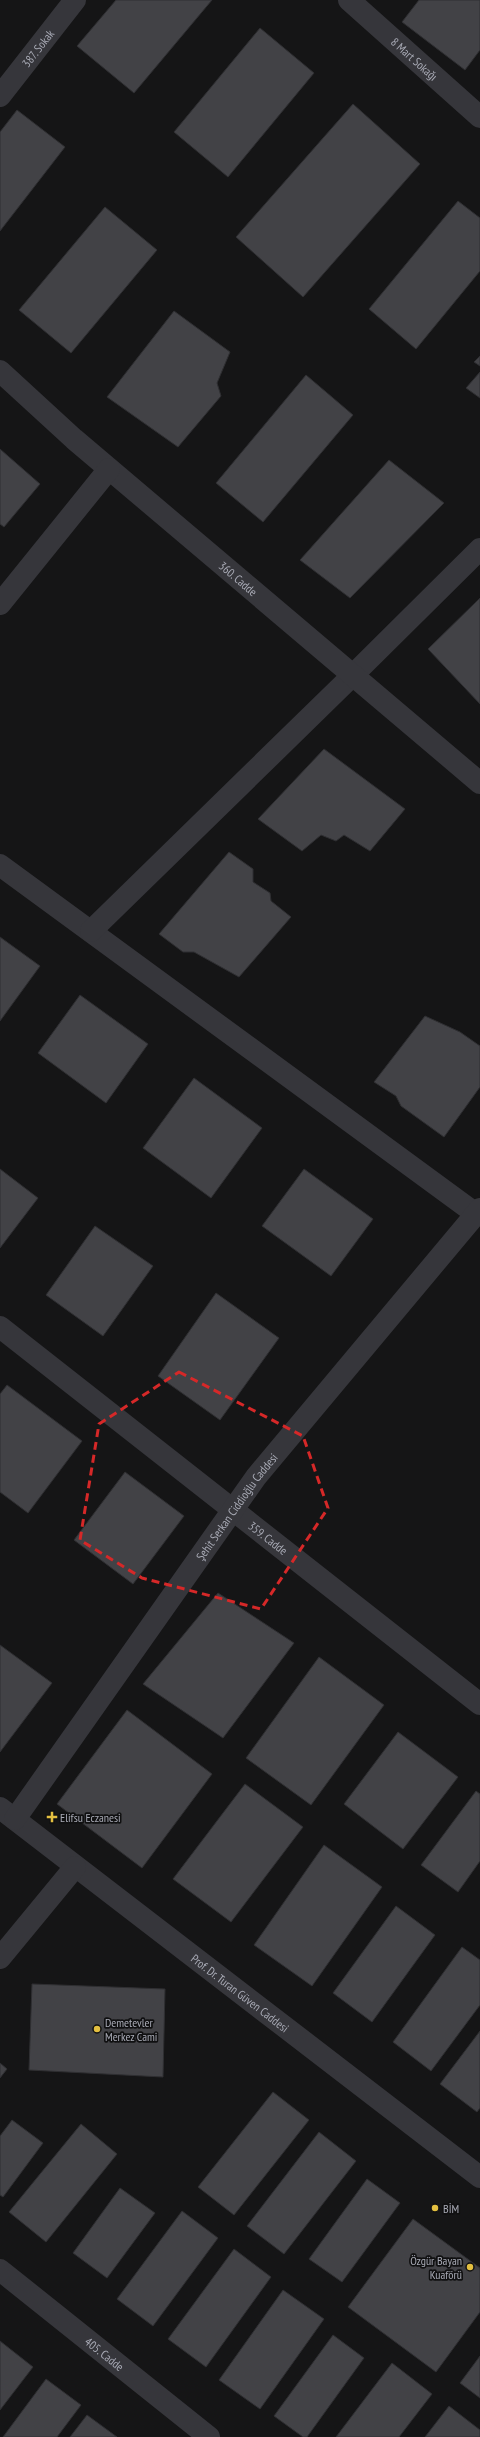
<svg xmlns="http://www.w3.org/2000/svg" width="480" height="2437" font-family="'PT Sans Narrow',sans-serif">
<rect width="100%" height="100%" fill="#151516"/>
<!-- building -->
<path fill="#424246" stroke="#2f2f32" d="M 116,0 L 212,0 L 134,93 L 77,46 Z
M 419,0 L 480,0 L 480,50 L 465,70 L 402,22 Z
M 260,28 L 314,73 L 228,177 L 174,132 Z
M 353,104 L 420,164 L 303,297 L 236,237 Z
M 17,110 L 65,147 L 0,231 L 0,132 Z
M 458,201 L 480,218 L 480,271 L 416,349 L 369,309 Z
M 105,207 L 157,250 L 71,353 L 19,310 Z
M 174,311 L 230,352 L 217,383 L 221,396 L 178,447 L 107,397 Z
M 480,356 L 480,366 L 474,362 Z
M 480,372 L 480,398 L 466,388 Z
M 306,375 L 353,415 L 263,522 L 216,483 Z
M 0,449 L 40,484 L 4,527 L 0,524 Z
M 389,460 L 444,503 L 350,598 L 300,560 Z
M 480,598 L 480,704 L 428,649 Z
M 324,749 L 405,809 L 370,851 L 344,835 L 336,841 L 321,835 L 302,851 L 258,819 Z
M 229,852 L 253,869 L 253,882 L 270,893 L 271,901 L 291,917 L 239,977 L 194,952 L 183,952 L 159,934 Z
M 0,937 L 40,966 L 0,1021 Z
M 80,995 L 148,1044 L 106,1103 L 38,1053 Z
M 425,1016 L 460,1032 L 480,1046 L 480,1087 L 444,1137 L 401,1106 L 396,1096 L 374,1082 Z
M 194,1078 L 262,1128 L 211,1198 L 143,1148 Z
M 0,1169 L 38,1198 L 0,1248 Z
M 304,1169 L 373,1219 L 331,1276 L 262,1226 Z
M 95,1226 L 153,1266 L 103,1336 L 46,1295 Z
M 216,1293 L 279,1338 L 220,1420 L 158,1376 Z
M 7,1385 L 82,1441 L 28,1513 L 0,1492 L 0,1394 Z
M 125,1472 L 184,1516 L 133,1584 L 74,1540 Z
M 218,1593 L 294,1643 L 223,1738 L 143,1684 Z
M 0,1645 L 52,1683 L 0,1752 Z
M 319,1657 L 384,1705 L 311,1805 L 246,1758 Z
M 127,1710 L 212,1774 L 142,1868 L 57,1804 Z
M 398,1732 L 458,1777 L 403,1849 L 344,1804 Z
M 245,1784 L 303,1827 L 231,1922 L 173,1879 Z
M 476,1791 L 480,1794 L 480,1861 L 458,1892 L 421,1865 Z
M 324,1845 L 382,1887 L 312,1986 L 254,1945 Z
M 396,1906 L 435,1935 L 372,2022 L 333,1993 Z
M 462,1947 L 480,1960 L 480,2005 L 431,2071 L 393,2042 Z
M 32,1984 L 165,1989 L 163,2077 L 29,2070 Z
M 480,2031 L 480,2108 L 477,2112 L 440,2084 Z
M 0,2063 L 7,2069 L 0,2078 Z
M 273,2092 L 309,2120 L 234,2215 L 198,2187 Z
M 12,2120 L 43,2143 L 3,2197 L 0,2195 L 0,2136 Z
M 81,2124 L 117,2154 L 46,2242 L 9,2212 Z
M 319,2132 L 356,2161 L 284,2254 L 247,2226 Z
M 367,2179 L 400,2203 L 342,2282 L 309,2259 Z
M 120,2188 L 155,2213 L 107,2278 L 73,2253 Z
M 182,2211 L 218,2238 L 153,2326 L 117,2299 Z
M 413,2219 L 480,2268 L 480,2312 L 436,2372 L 348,2307 Z
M 234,2249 L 271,2277 L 206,2367 L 168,2339 Z
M 283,2290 L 324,2319 L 260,2409 L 219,2380 Z
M 333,2335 L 364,2358 L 307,2437 L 303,2437 L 274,2416 Z
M 0,2341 L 33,2367 L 0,2410 Z
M 480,2356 L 480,2398 L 460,2383 Z
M 392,2363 L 432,2394 L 399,2437 L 336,2437 Z
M 46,2379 L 81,2405 L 57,2437 L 3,2437 Z
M 449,2406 L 480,2430 L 480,2437 L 425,2437 Z
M 87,2415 L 117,2437 L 70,2437 Z"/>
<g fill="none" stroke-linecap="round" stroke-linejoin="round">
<!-- minor -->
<g stroke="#36363b" stroke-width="22">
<path id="s1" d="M 0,96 L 75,0"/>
<path d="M 0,865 L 476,1214"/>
<path d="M 91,931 L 353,675 L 480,549"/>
<path id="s2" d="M 0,1327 L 480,1704"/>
<path id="s3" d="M 0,1808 L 480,2177"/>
<path id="s4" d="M 15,1819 L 256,1477 L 480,1209"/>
<path d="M 0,1958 L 75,1867"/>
<path id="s5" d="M 0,2270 L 209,2437"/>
</g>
<!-- tertiary -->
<g stroke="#36363b" stroke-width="22">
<path id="s6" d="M 349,0 L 480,117"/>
<path id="s7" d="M 0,371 L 74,439 L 480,783"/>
<path d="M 0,604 L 109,469"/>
</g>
</g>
<!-- marked area -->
<path fill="none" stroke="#d62828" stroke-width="3" stroke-dasharray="8 5" stroke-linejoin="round" d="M 179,1372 L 303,1436 L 328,1508 L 261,1609 L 142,1578 L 80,1540 L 99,1424 Z"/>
<!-- markers -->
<g fill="#e3bf40" stroke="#101011" stroke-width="1.5">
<path d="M50 1811h4v4h4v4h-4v4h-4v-4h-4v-4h4z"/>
<circle cx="97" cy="2029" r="4"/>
<circle cx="435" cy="2208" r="4"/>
<circle cx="470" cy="2267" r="4"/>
</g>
<g text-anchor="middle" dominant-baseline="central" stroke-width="3.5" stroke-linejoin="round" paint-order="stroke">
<!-- street labels -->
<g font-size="12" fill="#a8aab5" stroke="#101011">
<text stroke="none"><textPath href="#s1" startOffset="61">387. Sokak</textPath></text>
<text stroke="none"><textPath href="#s6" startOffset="88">8 Mart Sokağı</textPath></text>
<text stroke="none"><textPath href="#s7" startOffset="316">360. Cadde</textPath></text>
<text stroke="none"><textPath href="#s4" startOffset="383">Şehit Serkan Ciddioğlu Caddesi</textPath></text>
<text stroke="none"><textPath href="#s2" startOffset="341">359. Cadde</textPath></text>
<text stroke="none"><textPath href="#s3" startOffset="303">Prof. Dr. Turan Güven Caddesi</textPath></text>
<text stroke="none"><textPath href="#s5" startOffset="134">405. Cadde</textPath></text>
</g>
<!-- poi labels -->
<g font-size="12" fill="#a8aab5" stroke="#101011" text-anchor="start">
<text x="60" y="1817">Elifsu Eczanesi</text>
<text x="105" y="2022">Demetevler<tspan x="105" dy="14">Merkez Cami</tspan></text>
<text x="443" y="2208">BİM</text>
<text x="462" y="2260" text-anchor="end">Özgür Bayan<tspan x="462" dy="14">Kuaförü</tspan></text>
</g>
</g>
</svg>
